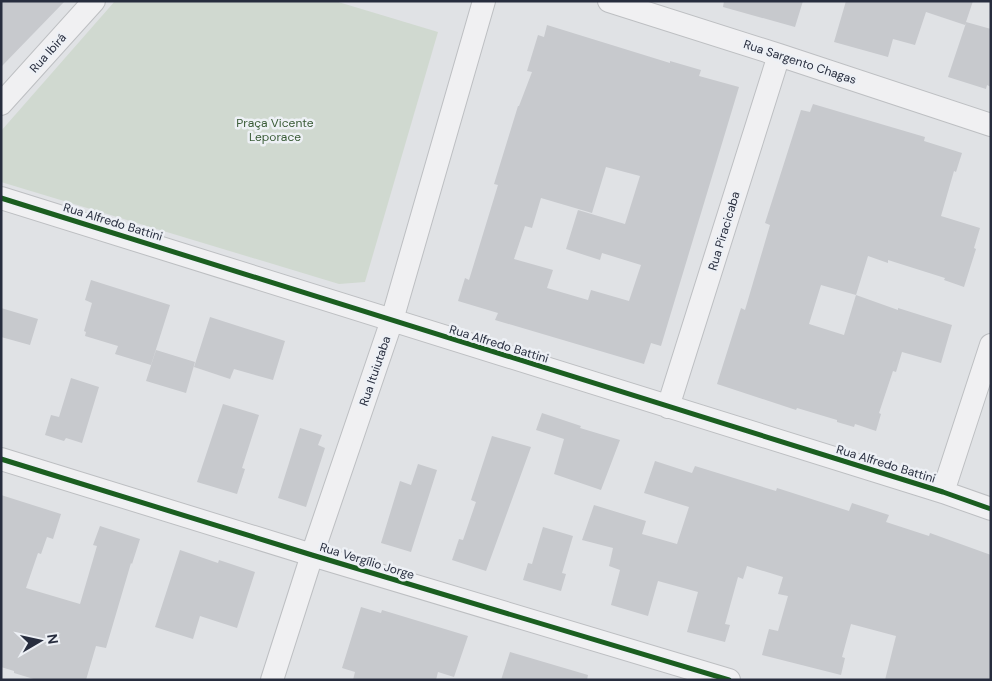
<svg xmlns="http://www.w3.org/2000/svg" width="992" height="681" font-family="'DM Sans',sans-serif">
<rect width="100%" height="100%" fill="#e0e2e5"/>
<!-- green -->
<path fill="#d0d9d0" d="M 115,1 L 335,1 L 438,32 L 365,282 L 339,284 L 1,182 L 1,131 Z"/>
<!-- building -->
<path fill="#c7c9cd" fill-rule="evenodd" d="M 1,1 L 65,1 L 1,67 Z
M 724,1 L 803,1 L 795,27 L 723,7 Z
M 846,1 L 973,1 L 966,22 L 991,29 L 991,87 L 987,85 L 986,89 L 948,77 L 966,23 L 965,25 L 926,12 L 915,45 L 893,39 L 888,57 L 834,42 Z
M 547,25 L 670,63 L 670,61 L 701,70 L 699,76 L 739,87 L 661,346 L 651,343 L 644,364 L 495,320 L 498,313 L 458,301 L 465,278 L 469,280 L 498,185 L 494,184 L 518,106 L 519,106 L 532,72 L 527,71 L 538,35 L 544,37 ZM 606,167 L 640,176 L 625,224 L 578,210 L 566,249 L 600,260 L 602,253 L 641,265 L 629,301 L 591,290 L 588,300 L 547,288 L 553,270 L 514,259 L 525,226 L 532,228 L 541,198 L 592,213 Z
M 813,104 L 925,137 L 924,141 L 962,153 L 956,172 L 954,171 L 941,216 L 980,228 L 974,248 L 976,249 L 964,287 L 944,280 L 945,278 L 888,260 L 888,263 L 868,256 L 856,295 L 898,310 L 898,308 L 952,325 L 941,363 L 902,352 L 896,372 L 893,371 L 879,413 L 881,414 L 876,431 L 855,424 L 854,427 L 837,422 L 837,420 L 797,408 L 796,410 L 717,384 L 741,308 L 745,310 L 770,225 L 765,223 L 801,110 L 810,112 ZM 821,285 L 856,295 L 844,335 L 809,324 Z
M 91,280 L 170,305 L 151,365 L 115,354 L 118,346 L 85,336 L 86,332 L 84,331 L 92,303 L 85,300 Z
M 1,308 L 38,319 L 30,345 L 1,337 Z
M 210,317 L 285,341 L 273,380 L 234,369 L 230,379 L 194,367 Z
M 156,350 L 195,362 L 186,393 L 146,381 Z
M 71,378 L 99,387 L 82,443 L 66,438 L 64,441 L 45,435 L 51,415 L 59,417 Z
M 223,404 L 259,415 L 242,468 L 245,469 L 237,494 L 197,482 Z
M 542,413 L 581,426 L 580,428 L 620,440 L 601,490 L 554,474 L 564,439 L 536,430 Z
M 300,428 L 322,435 L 318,445 L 325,448 L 306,507 L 278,498 Z
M 492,436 L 531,447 L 486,571 L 452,560 L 459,539 L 463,540 L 476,502 L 471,500 Z
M 655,461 L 692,473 L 695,466 L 776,491 L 777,488 L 849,511 L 852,503 L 889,515 L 886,522 L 929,536 L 930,533 L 991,555 L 991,680 L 885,680 L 896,636 L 851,624 L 842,657 L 845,658 L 841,675 L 762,655 L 769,629 L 778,631 L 788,596 L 778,594 L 783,577 L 747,566 L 743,579 L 738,577 L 725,624 L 730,625 L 725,642 L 687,632 L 698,592 L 658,581 L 648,616 L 611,605 L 620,570 L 609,566 L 613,548 L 582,540 L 594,505 L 646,521 L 642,534 L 677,544 L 689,507 L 644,493 Z
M 418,464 L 437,470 L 411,552 L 381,543 L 400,481 L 411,485 Z
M 1,495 L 61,514 L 53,539 L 47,537 L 41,554 L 38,553 L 26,588 L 80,604 L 97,546 L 93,545 L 100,526 L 140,539 L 132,564 L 131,563 L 106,648 L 96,646 L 86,680 L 37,680 L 14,673 L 14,671 L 1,667 Z
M 543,527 L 573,536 L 562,573 L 566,574 L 561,591 L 523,580 L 528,563 L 532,564 Z
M 180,550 L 218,563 L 219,560 L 255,572 L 237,628 L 200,616 L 193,639 L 155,627 Z
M 361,607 L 381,613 L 382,610 L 468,636 L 454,677 L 438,672 L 436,680 L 353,680 L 355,672 L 342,668 Z
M 510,652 L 588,675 L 587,680 L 501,680 Z"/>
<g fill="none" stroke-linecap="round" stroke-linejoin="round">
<defs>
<path id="minor" d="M 609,1 L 779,55 L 991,125
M 1,104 L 94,1
M 1,198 L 943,492 L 991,509
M 668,407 L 779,55
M 1,459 L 312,555 L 729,680
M 943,492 L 991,345
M 272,680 L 312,555 L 392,320 L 484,1"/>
</defs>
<!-- minor casing -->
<use href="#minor" stroke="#bdbfc2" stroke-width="24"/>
<!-- minor -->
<use href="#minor" stroke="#f0f0f2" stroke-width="22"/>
<defs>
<path id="cycleway" d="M 1,198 L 943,492 L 991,509
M 1,459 L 312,555 L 729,680"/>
</defs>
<!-- cycleway casing -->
<use href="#cycleway" stroke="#edf0f5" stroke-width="8"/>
<!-- cycleway -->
<use href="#cycleway" stroke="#1b5e20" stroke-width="5"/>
</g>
<g text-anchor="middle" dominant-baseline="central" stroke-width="5" stroke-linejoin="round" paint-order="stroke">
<!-- street labels -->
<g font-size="12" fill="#272d3e" stroke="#edf0f5">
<text transform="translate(48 53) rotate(-48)">Rua Ibirá</text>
<text transform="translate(800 62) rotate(18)">Rua Sargento Chagas</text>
<text transform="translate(113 222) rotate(17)">Rua Alfredo Battini</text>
<text transform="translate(724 231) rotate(-73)">Rua Piracicaba</text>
<text transform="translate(499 344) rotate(17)">Rua Alfredo Battini</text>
<text transform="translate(375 371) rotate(-71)">Rua Ituiutaba</text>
<text transform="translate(886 464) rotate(17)">Rua Alfredo Battini</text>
<text transform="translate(367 561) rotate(17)">Rua Vergílio Jorge</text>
</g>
<!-- park labels -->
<g font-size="12" fill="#385a35" stroke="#edf0f5">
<text x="275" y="123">Praça Vicente<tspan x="275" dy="14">Leporace</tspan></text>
</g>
</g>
<!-- border -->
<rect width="992" height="681" fill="none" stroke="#272d3e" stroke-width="5"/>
<!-- north arrow -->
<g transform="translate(40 641) rotate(81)" stroke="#edf0f5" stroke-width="4" paint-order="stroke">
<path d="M0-4L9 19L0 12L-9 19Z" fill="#272d3e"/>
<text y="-8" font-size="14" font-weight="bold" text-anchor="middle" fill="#272d3e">N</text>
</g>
</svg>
